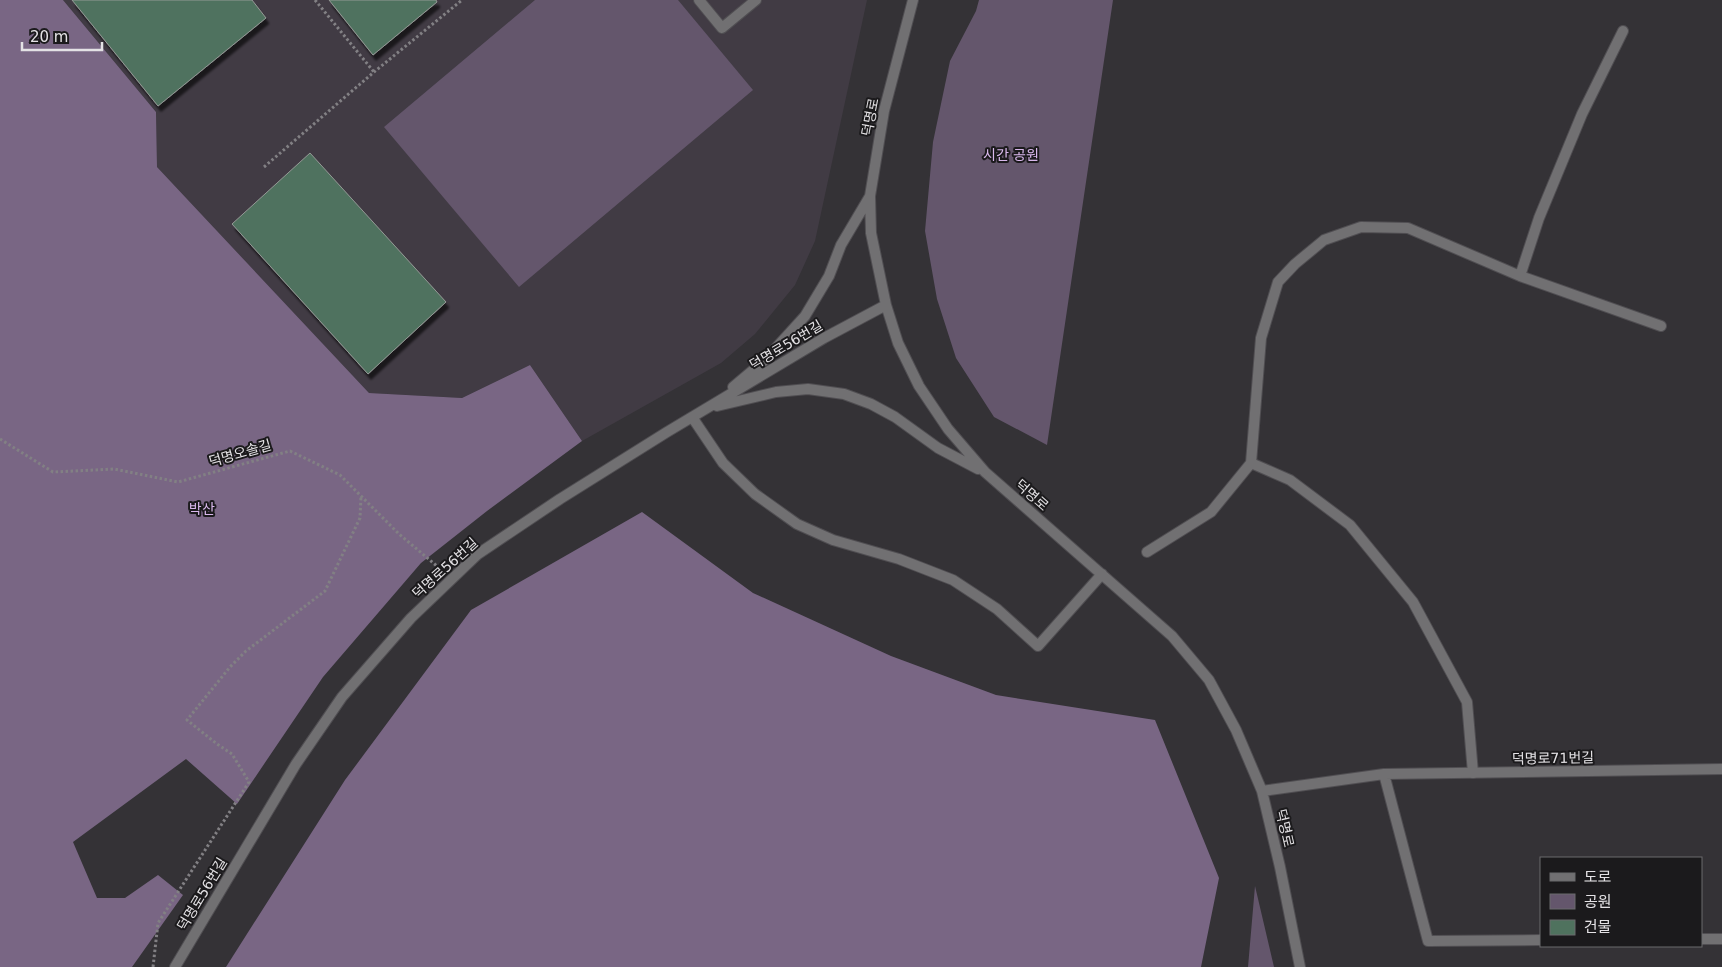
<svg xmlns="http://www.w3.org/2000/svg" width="1722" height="967" font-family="'DejaVu Sans','Noto Sans KR',sans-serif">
<defs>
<filter id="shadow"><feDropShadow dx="3" dy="5.5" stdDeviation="1" flood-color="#0009"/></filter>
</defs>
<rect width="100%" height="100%" fill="#343236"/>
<!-- built -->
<path fill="#413b44" d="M 63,0 L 867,0 L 815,241 L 795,285 L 755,334 L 721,363 L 582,441 L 530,365 L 462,398 L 369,393 L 157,167 L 156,112 Z"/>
<!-- green -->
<path fill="#64566c" d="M 535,0 L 678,0 L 753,90 L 519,287 L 384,127 Z
M 979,0 L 1113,0 L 1047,445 L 994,417 L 956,358 L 937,299 L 925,231 L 933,142 L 950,61 L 976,11 Z
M 1255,886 L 1274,967 L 1248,967 Z"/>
<!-- forest -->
<path fill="#796684" d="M 0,0 L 63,0 L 156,112 L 157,167 L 369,393 L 462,398 L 530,365 L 582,441 L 487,511 L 421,563 L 323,677 L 237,804 L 186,759 L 73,842 L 97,898 L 125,898 L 158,875 L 183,895 L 132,967 L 0,967 Z
M 642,512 L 753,593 L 891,656 L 996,695 L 1155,720 L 1219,878 L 1201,967 L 226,967 L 345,780 L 471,610 Z"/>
<!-- building -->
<path fill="#4f725e" stroke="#949996" filter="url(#shadow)" d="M 72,0 L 252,0 L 266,18 L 158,106 Z
M 329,0 L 436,0 L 437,2 L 373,55 Z
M 310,153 L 446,302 L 368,374 L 232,224 Z"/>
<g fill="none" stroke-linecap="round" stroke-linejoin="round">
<defs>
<path id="service" d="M 699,0 L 722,28 L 756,0
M 1520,276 L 1661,326
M 1251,463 L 1290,480 L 1350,525 L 1413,602 L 1467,702 L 1473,773
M 1147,552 L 1211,512 L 1251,463 L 1261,338 L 1278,282 L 1295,264 L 1324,240 L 1361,227 L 1408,228 L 1520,276 L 1539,218 L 1582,114 L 1623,31"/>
<path id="minor" d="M 913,0 L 884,111 L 870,196 L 871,233 L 886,305 L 898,343 L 919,386 L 948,429 L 985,472 L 1172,636 L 1209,680 L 1236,730 L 1262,791 L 1280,867 L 1300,967
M 733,387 L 765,360 L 805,316 L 829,276 L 841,245 L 870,196
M 717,406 L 776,392 L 808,389 L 844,394 L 871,404 L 895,417 L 938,448 L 978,469
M 692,417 L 723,463 L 755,494 L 797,524 L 833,540 L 899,559 L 953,580 L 997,609 L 1038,646 L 1102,574
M 1384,774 L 1428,941 L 1541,940
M 1262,791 L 1384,774 L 1722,769
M 1701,939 L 1722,939
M 175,967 L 296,764 L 342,697 L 411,618 L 478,554 L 560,499 L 667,432 L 824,338 L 886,305"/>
</defs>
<!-- service casing -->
<use href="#service" stroke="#504e52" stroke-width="12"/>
<!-- minor casing -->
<use href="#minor" stroke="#504e52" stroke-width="12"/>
<!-- path -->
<path stroke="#828084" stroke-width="3" stroke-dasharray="2.5 2.5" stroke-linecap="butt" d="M 315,0 L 374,72
M 264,167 L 374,72 L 462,0
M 0,439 L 53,472 L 114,469 L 178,482 L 290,451 L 340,475 L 399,534 L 438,567
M 153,967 L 158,923 L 249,782 L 232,754 L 217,744 L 187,720 L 230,667 L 246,651 L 325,591 L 360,518 L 361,496"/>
<!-- service -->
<use href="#service" stroke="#717072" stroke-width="10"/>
<!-- minor -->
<use href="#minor" stroke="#717072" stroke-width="10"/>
</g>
<g text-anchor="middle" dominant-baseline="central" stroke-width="4" stroke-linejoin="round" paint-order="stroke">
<!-- street labels -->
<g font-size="14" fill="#e4e2e5" stroke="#1b1a1c">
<text transform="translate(870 117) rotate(-79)">덕명로</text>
<text transform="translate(786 345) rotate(-31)">덕명로56번길</text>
<text transform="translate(240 453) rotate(-16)">덕명오솔길</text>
<text transform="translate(1032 495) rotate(41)">덕명로</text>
<text transform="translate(445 568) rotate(-42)">덕명로56번길</text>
<text transform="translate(1553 758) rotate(-1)">덕명로71번길</text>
<text transform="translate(1285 828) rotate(77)">덕명로</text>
<text transform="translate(202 894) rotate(-59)">덕명로56번길</text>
</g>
<!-- park labels -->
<g font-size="14" fill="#d9b8ec" stroke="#1b1a1c">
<text x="1011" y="155">시간 공원</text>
<text x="202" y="509">박산</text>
</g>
</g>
<!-- legend -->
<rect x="1540" y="857" width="162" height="90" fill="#1b1a1c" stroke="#6b6a6c"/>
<rect x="1550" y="873" width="25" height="8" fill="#717072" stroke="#6b6a6c"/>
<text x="1584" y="882" font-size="15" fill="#e4e2e5">도로</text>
<rect x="1550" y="894" width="25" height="15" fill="#64566c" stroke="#6b6a6c"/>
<text x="1584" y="907" font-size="15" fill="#e4e2e5">공원</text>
<rect x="1550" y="920" width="25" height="15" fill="#4f725e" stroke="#6b6a6c"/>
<text x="1584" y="932" font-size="15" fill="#e4e2e5">건물</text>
<!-- scale -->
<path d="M22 42v8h80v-8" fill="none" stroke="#e4e2e5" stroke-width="2.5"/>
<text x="30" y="42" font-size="15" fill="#e4e2e5" stroke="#1b1a1c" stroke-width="4" paint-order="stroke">20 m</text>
</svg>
